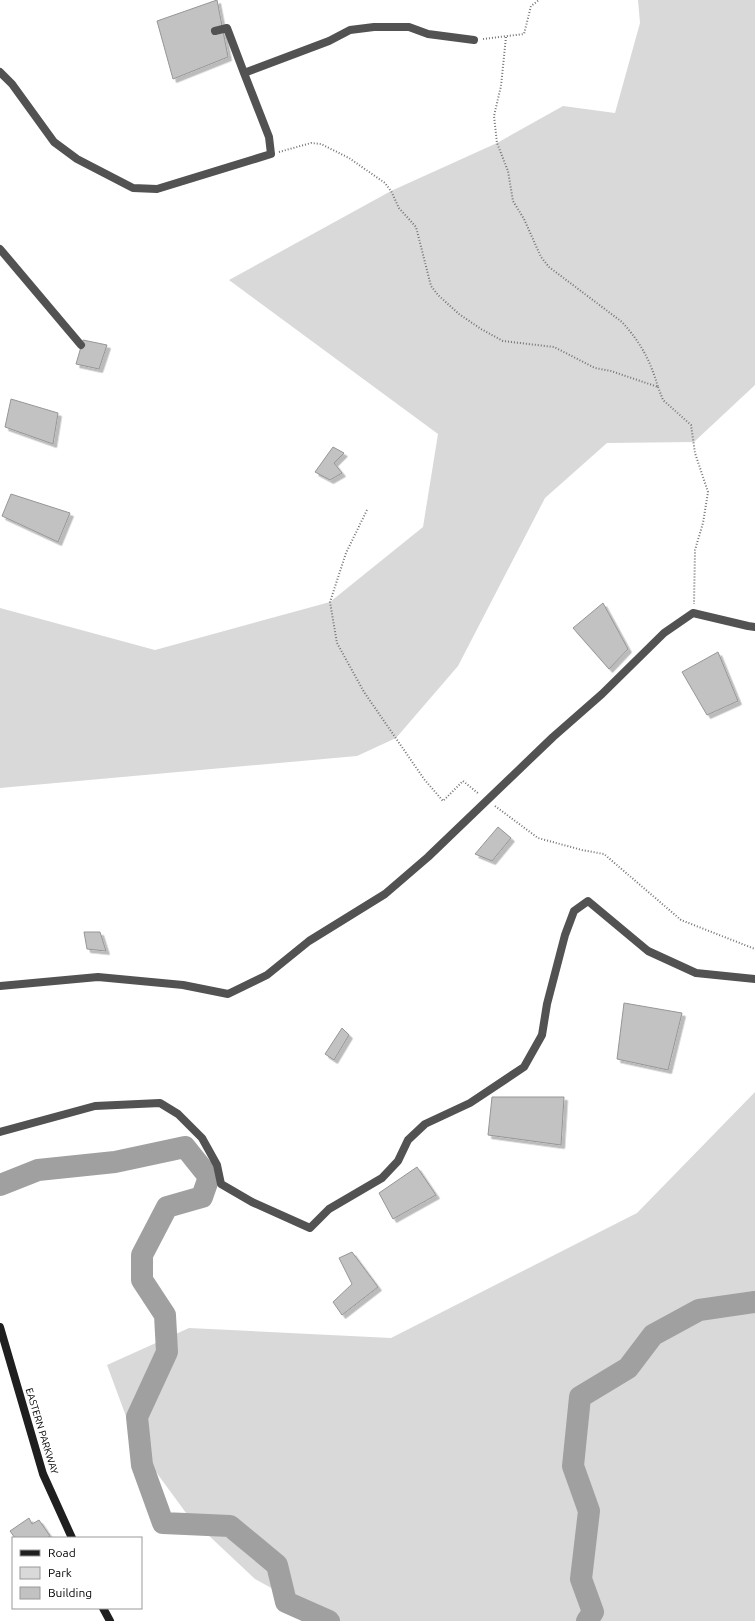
<svg xmlns="http://www.w3.org/2000/svg" width="755" height="1621" font-family="Ubuntu,sans-serif">
<defs>
<filter id="shadow"><feDropShadow dx="3.5" dy="3.5" stdDeviation="0" flood-color="#0004"/></filter>
</defs>
<rect width="100%" height="100%" fill="#fff"/>
<!-- green -->
<path fill="#d9d9d9" d="M 638,0 L 755,0 L 755,385 L 694,442 L 607,443 L 545,498 L 458,666 L 396,738 L 357,756 L 0,788 L 0,608 L 155,650 L 330,602 L 423,527 L 438,434 L 229,280 L 391,191 L 497,143 L 563,106 L 615,113 L 640,23 Z
M 755,1092 L 755,1621 L 331,1621 L 255,1579 L 189,1517 L 137,1446 L 107,1365 L 189,1328 L 391,1338 L 637,1213 Z"/>
<g fill="none" stroke-linecap="round" stroke-linejoin="round">
<!-- river -->
<path stroke="#a0a0a0" stroke-width="22" d="M 0,1185 L 38,1170 L 115,1162 L 185,1147 L 209,1177 L 202,1197 L 167,1207 L 142,1255 L 142,1280 L 165,1315 L 167,1352 L 137,1417 L 142,1465 L 163,1523 L 230,1526 L 277,1565 L 286,1602 L 329,1621
M 587,1621 L 593,1612 L 581,1579 L 589,1511 L 573,1466 L 580,1397 L 628,1368 L 653,1335 L 699,1310 L 755,1302"/>
</g>
<!-- building -->
<path fill="#c2c2c2" stroke="#969696" filter="url(#shadow)" d="M 217,0 L 228,57 L 173,79 L 157,21 Z
M 83,340 L 107,345 L 99,369 L 76,364 Z
M 11,399 L 58,413 L 53,444 L 5,427 Z
M 333,447 L 344,453 L 334,463 L 342,473 L 330,480 L 315,472 Z
M 11,494 L 70,513 L 58,542 L 2,516 Z
M 603,603 L 628,649 L 609,669 L 573,628 Z
M 718,652 L 738,701 L 707,715 L 682,672 Z
M 498,827 L 511,838 L 492,861 L 475,854 Z
M 84,932 L 100,932 L 106,951 L 87,949 Z
M 624,1003 L 682,1013 L 668,1070 L 617,1059 Z
M 342,1028 L 349,1035 L 334,1060 L 325,1054 Z
M 492,1097 L 564,1097 L 561,1145 L 488,1135 Z
M 417,1167 L 436,1195 L 393,1219 L 379,1193 Z
M 352,1252 L 378,1287 L 342,1315 L 333,1302 L 352,1284 L 339,1258 Z
M 29,1518 L 32,1524 L 39,1520 L 50,1536 L 47,1538 L 15,1538 L 10,1531 Z"/>
<g fill="none" stroke-linecap="round" stroke-linejoin="round">
<!-- path -->
<path stroke="#747474" stroke-width="2" stroke-dasharray="1 2" stroke-linecap="butt" d="M 483,39 L 524,34 L 531,6 L 539,0
M 279,152 L 311,143 L 321,144 L 349,158 L 385,183 L 391,191 L 399,208 L 416,227 L 431,286 L 438,295 L 459,314 L 481,329 L 503,341 L 554,347 L 595,368 L 611,371 L 658,387 C 650,360 641,343 622,322 L 549,267 L 541,257 L 524,219 L 513,201 L 508,171 L 497,143 L 494,116 L 501,86 L 506,37
M 658,387 L 663,400 L 691,425 L 695,453 L 708,492 L 703,523 L 695,550 L 694,604
M 367,510 L 346,553 L 330,602 L 337,643 L 364,692 L 424,779 L 443,801 L 463,781 L 479,794
M 495,806 L 538,838 L 582,850 L 604,854 L 681,920 L 755,949"/>
<!-- street -->
<path stroke="#525252" stroke-width="8" d="M 215,31 L 227,28 L 244,73
M 0,72 L 12,84 L 54,142 L 77,159 L 133,188 L 157,189 L 271,154 L 269,137 L 244,73 L 329,41 L 350,30 L 374,27 L 409,27 L 428,34 L 474,40
M 0,249 L 81,345
M 0,986 L 98,977 L 183,985 L 228,994 L 267,975 L 309,941 L 385,894 L 428,857 L 553,737 L 602,694 L 664,633 L 693,613 L 748,626 L 755,627
M 0,1132 L 95,1106 L 160,1103 L 178,1114 L 202,1138 L 217,1165 L 221,1184 L 252,1202 L 310,1228 L 329,1209 L 382,1178 L 398,1161 L 408,1140 L 425,1124 L 470,1103 L 524,1067 L 542,1035 L 547,1004 L 565,935 L 574,911 L 588,901 L 648,951 L 696,973 L 755,979"/>
<!-- secondary -->
<path stroke="#1f1f1f" stroke-width="8" d="M 0,1327 L 43,1474 L 72,1538
M 103,1608 L 110,1621"/>
</g>
<g text-anchor="middle" dominant-baseline="central" stroke-width="3" stroke-linejoin="round" paint-order="stroke">
<!-- street labels -->
<g font-size="10" fill="#000" stroke="#fff">
<text transform="translate(42 1431) rotate(73)">EASTERN PARKWAY</text>
</g>
</g>
<!-- legend -->
<rect x="12" y="1537" width="130" height="72" fill="#ffffff" stroke="#999999"/>
<rect x="20" y="1550" width="20" height="6" fill="#1f1f1f" stroke="#999999"/>
<text x="48" y="1557" font-size="12" fill="#000000">Road</text>
<rect x="20" y="1567" width="20" height="12" fill="#d9d9d9" stroke="#999999"/>
<text x="48" y="1577" font-size="12" fill="#000000">Park</text>
<rect x="20" y="1587" width="20" height="12" fill="#c2c2c2" stroke="#999999"/>
<text x="48" y="1597" font-size="12" fill="#000000">Building</text>
</svg>
